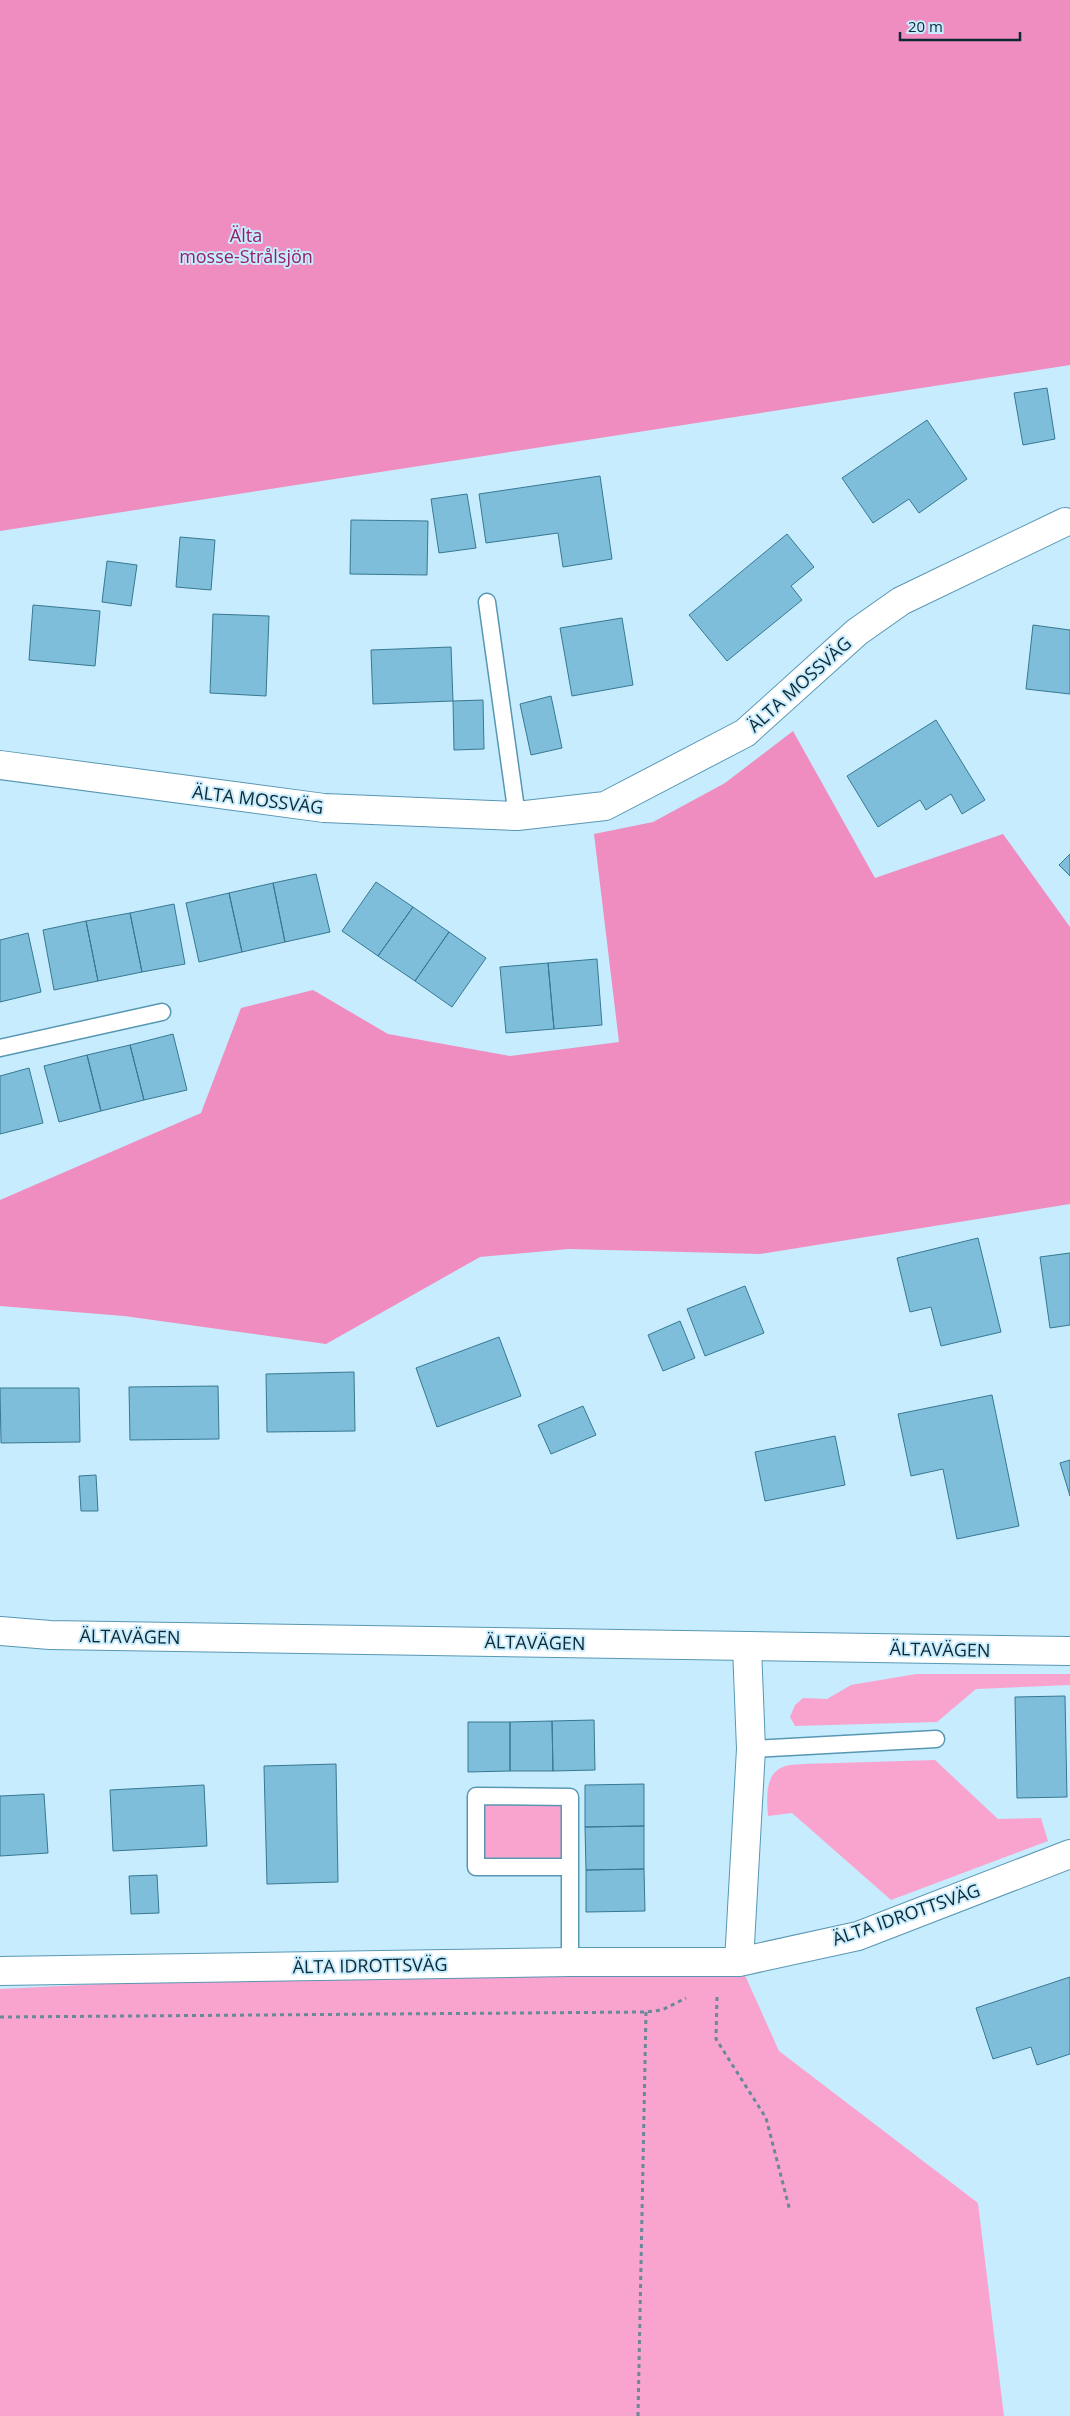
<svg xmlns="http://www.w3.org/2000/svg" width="1070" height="2416" font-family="'Open Sans',sans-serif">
<rect width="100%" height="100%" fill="#c6ecfe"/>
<!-- green -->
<path fill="#f9a4cf" d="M 916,1674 L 1070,1674 L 1070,1685 L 976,1689 L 937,1722 L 795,1726 L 790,1717 L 795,1705 L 803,1698 L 827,1699 L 851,1685 Z
M 935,1760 L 998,1819 L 1041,1818 L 1048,1841 L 891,1900 L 792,1813 L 768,1816 C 767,1800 764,1774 783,1767 C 789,1764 797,1765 803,1764 Z
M 481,1802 L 566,1803 L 565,1863 L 480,1862 Z
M 739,1962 L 779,2051 L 978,2203 L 1004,2416 L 0,2416 L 0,1989 L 517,1964 Z"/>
<!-- forest -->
<path fill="#ef8dc0" d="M 0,0 L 1070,0 L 1070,365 L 0,531 Z
M 793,731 L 875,878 L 1003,834 L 1070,927 L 1070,1204 L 760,1254 L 569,1249 L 480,1257 L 326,1344 L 124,1316 L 0,1306 L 0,1200 L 201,1113 L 241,1008 L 313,990 L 388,1034 L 510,1056 L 619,1042 L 594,834 L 653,822 L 725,783 Z"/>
<!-- building -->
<path fill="#7ebedb" stroke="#387892" d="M 1047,388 L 1055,439 L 1023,445 L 1014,393 Z
M 927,420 L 967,479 L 919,513 L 909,499 L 873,523 L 842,478 Z
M 600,476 L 612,559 L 563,567 L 558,533 L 486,543 L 479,494 Z
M 467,494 L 476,548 L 439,553 L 431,499 Z
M 351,520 L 428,521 L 427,575 L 350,574 Z
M 787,534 L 814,567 L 791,586 L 802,600 L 727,661 L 689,615 Z
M 180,537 L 215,540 L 211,590 L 176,587 Z
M 107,561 L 137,565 L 131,606 L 102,602 Z
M 33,605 L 100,611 L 95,666 L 29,660 Z
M 213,614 L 269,616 L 266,696 L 210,693 Z
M 622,618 L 633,685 L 572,696 L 560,628 Z
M 1033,625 L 1070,630 L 1070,694 L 1026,689 Z
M 451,647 L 453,701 L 373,704 L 371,650 Z
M 551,696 L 562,748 L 531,755 L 520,704 Z
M 483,700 L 484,749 L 454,750 L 453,701 Z
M 936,720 L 985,800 L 962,814 L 951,794 L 926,810 L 920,800 L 878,827 L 847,776 Z
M 1070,854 L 1070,876 L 1059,865 Z
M 316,874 L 330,932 L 285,942 L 273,883 Z
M 376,882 L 413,907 L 378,956 L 342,931 Z
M 273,883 L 285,942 L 242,952 L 229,893 Z
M 229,893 L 242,952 L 199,962 L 186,903 Z
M 174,904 L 185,964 L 142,972 L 130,913 Z
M 413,907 L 449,932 L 415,981 L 378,956 Z
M 130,913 L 142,972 L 98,981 L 86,921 Z
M 86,921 L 98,981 L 54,990 L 43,930 Z
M 449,932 L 486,958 L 452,1007 L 415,981 Z
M 28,933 L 41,992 L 0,1002 L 0,940 Z
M 597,959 L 602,1025 L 554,1029 L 548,963 Z
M 548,963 L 554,1029 L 506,1033 L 500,967 Z
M 173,1034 L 187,1090 L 144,1100 L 130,1045 Z
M 130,1045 L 144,1100 L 101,1111 L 87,1055 Z
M 87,1055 L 101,1111 L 59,1122 L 44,1066 Z
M 29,1068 L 43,1123 L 0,1134 L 0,1076 Z
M 978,1238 L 1001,1332 L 941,1346 L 931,1307 L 910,1312 L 897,1258 Z
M 1070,1253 L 1070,1325 L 1050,1328 L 1040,1257 Z
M 745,1286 L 764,1333 L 705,1356 L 687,1309 Z
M 680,1321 L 695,1358 L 663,1371 L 648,1335 Z
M 499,1337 L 521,1396 L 437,1427 L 416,1368 Z
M 354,1372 L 355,1431 L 267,1432 L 266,1374 Z
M 218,1386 L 219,1439 L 130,1440 L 129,1387 Z
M 0,1388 L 79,1388 L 80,1442 L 1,1443 Z
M 992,1395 L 1019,1526 L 957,1539 L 943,1469 L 911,1476 L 898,1414 Z
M 583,1406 L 596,1435 L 551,1454 L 538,1425 Z
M 835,1436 L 845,1485 L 765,1501 L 755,1452 Z
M 1070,1460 L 1070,1496 L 1060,1463 Z
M 96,1475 L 98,1511 L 81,1511 L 79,1476 Z
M 1065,1696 L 1067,1797 L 1017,1798 L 1015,1697 Z
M 594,1720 L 595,1770 L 553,1771 L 552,1721 Z
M 552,1721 L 553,1771 L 510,1771 L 510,1722 Z
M 468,1722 L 510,1722 L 510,1771 L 468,1772 Z
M 336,1764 L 338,1882 L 267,1884 L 264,1766 Z
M 644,1784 L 644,1826 L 585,1827 L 585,1785 Z
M 204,1785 L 207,1846 L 113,1851 L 110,1790 Z
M 44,1794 L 48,1853 L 0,1856 L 0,1796 Z
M 644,1826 L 644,1869 L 586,1870 L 585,1827 Z
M 644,1869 L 645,1911 L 586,1912 L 586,1870 Z
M 157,1875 L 159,1913 L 131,1914 L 129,1876 Z
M 1070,1977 L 1070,2054 L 1037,2065 L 1031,2047 L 993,2059 L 976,2008 Z"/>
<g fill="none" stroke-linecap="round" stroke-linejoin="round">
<defs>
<path id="service" d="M 487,602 L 517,816
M 0,1048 L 162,1012
M 751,1749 L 936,1739
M 570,1867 L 476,1867 L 476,1796 L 570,1797 L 570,1962"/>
<path id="minor" d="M 0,765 L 324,808 L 517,816 L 605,806 L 745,733 L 857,632 L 901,601 L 1065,522
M 739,1962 L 858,1936 L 1070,1854
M 0,1971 L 570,1962 L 739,1962 L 751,1749 L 747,1647"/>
<path id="secondary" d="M 0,1631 L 50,1635 L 1070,1651"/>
</defs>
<!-- service casing -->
<use href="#service" stroke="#5897b3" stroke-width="19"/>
<!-- minor casing -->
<use href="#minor" stroke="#5897b3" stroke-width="30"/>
<!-- secondary casing -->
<use href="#secondary" stroke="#5897b3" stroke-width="30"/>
<!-- path -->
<path stroke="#698998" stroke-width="3" stroke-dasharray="4 4" stroke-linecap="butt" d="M 717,1997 L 716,2039 L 766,2118 L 790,2211
M 0,2017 L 646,2012 L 662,2010 L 686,1998
M 638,2416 L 646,2012"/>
<!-- service -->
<use href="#service" stroke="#fff" stroke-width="16"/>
<!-- minor -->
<use href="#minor" stroke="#fff" stroke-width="28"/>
<!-- secondary -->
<use href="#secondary" stroke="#fff" stroke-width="28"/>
</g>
<g text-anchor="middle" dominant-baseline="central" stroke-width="4" stroke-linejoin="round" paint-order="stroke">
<!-- park labels -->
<g font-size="18" fill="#932167" stroke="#c6ecfe">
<text x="246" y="235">Älta<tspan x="246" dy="21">mosse-Strålsjön</tspan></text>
</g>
<!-- street labels -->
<g font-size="18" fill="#0e2934" stroke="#c6ecfe">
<text transform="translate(799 684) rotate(-42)">ÄLTA MOSSVÄG</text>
<text transform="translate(258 799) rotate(7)">ÄLTA MOSSVÄG</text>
<text transform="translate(130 1636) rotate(1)">ÄLTAVÄGEN</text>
<text transform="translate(535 1642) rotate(1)">ÄLTAVÄGEN</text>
<text transform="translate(940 1649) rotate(1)">ÄLTAVÄGEN</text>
<text transform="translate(906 1914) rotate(-19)">ÄLTA IDROTTSVÄG</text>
<text transform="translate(370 1965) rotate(-1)">ÄLTA IDROTTSVÄG</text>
</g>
</g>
<!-- scale -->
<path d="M900 32v8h120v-8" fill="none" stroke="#0e2934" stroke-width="2.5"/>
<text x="908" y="32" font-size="15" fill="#0e2934" stroke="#c6ecfe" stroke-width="4" paint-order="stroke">20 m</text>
</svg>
